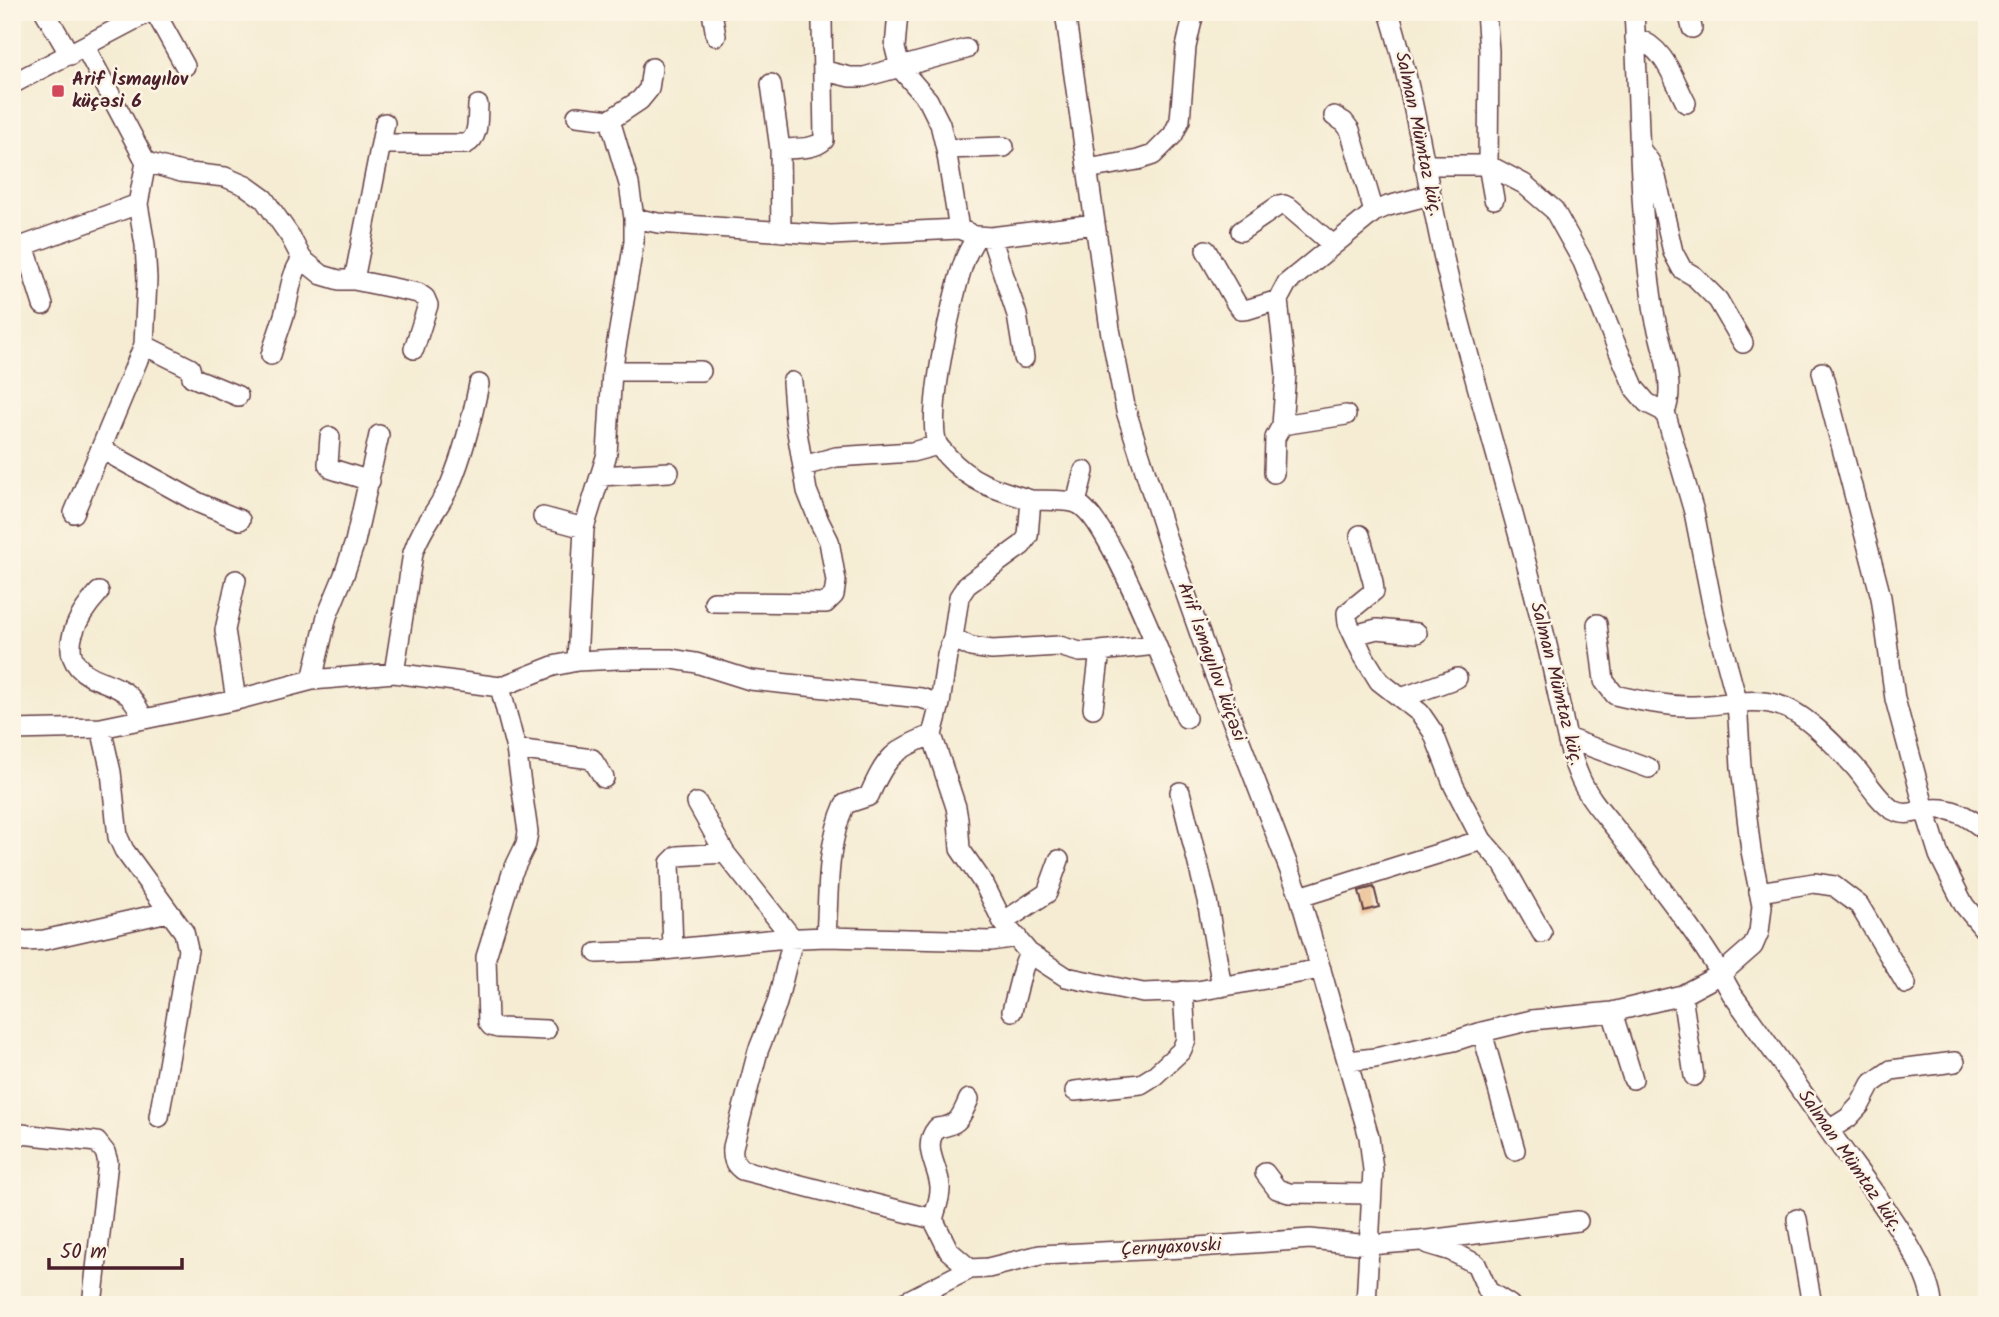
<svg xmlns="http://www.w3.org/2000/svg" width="1999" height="1317" font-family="Kalam,sans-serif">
<rect width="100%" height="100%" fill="#fcf5e5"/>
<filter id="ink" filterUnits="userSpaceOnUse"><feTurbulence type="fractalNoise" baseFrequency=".0143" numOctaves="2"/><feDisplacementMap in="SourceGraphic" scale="14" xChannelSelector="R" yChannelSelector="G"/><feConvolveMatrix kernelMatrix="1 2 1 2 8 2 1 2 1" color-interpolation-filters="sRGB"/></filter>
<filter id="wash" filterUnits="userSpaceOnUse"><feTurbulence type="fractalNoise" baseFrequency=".00686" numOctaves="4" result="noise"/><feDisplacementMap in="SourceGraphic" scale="28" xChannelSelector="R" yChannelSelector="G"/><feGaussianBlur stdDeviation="1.57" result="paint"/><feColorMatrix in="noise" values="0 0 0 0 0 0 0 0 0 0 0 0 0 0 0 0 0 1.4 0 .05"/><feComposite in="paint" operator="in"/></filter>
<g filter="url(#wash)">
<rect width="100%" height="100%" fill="#f5ecd3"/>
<g id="blocks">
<!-- building -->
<path fill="#e6ae78" d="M 1374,887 L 1379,907 L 1364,911 L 1359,891 Z"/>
</g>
</g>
<g filter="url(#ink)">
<use href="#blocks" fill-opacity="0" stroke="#643e44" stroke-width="2"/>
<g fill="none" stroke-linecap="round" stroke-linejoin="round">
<defs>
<path id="minor" d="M 45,12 L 70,55
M 155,12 L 185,66
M 712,12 L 716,36
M 898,12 L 895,48 L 900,68 L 928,100 L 940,124 L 946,149 L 959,229 L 969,233
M 1065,12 L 1110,329 L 1126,411 L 1171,552 L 1212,668 L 1300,897 L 1369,1137 L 1373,1170 L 1366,1305
M 1389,12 C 1416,98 1427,188 1448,276 C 1474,382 1507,487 1534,593 C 1542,624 1550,655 1556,686 C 1563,716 1567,749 1580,778 C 1590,801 1608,818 1623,838 C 1661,889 1702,938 1732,994 C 1767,1042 1801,1091 1835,1139 C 1861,1176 1931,1262 1932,1305
M 1486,12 L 1489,51 L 1488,165 L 1494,199
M 1688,12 L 1692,28
M 1635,38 C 1664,46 1673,78 1686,103
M 85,47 L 146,162 L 181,172 L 225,177 L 246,186 L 264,199 L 290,236 L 302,259 L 322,275 L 339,280 L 354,280 L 385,123
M 825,71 L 850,77 L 864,77 L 966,49
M 12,84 L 149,12
M 771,84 L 780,149 L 781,232
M 1334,116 L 1344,122 L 1350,130 L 1374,212
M 610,120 L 640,100 L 649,89 L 652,68
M 382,144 L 466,144 C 480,137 477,118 478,105
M 780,149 C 795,148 814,150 824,140 L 822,21
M 946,149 L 1004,147
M 1641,150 L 1650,162 L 1656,177 L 1673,252 L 1682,269 L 1694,276 L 1718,300 L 1743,343
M 1424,165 L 1488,165 L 1524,184 L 1554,210 L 1583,262 L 1614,340 L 1635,389 L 1647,403 L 1665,412
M 1087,169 L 1138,160 L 1153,155 L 1173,135 L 1180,120 L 1186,47 L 1194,12
M 634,218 L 658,223 L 831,235 L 959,229
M 1095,224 L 991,237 L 977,236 C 973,243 968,251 965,259 C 953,291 926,414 937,443 C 939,448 944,452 947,456 C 971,483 997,490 1031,500 L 1028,536 L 1022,545 L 967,585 L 959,597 L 953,638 L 947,655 L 940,704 L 932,735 L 956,807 L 958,819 L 960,849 L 984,884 L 1003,922 L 1029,953 L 1066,977 L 1143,993 L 1197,991 L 1321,969
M 1241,231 L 1278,206 L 1284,205 L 1290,208 L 1333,245
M 991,237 L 1017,315 L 1024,358
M 24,245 L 43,305
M 12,250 L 138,204
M 1206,250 L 1236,303 L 1242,310 L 1249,309 L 1278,300
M 354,280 L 418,293 L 425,298 L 428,305 L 414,349
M 144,345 L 190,368 L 192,377 L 238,396
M 271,355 C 275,341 281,326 285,312 C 290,293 290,276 302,259
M 612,371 L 701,371
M 1822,372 L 1881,597 L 1895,699 L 1925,810 L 1939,855 L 1964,905 L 1987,933
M 1282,425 L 1346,415
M 330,437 L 328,464 L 332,469 L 370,481
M 101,449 L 199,503 L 240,520
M 803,466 L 836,457 L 912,452 L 938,445
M 1274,473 L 1275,438 L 1282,425 L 1286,374 L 1278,300 L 1287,283 L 1374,212 L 1388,206 L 1430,195
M 600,476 L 669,472
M 1031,500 C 1043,501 1068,499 1078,504 C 1110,519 1170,680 1186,718
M 1076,503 L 1084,471
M 74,513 L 144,345 L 147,279 L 145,245 L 138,204 L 146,162
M 543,517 L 584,528
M 1360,535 L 1373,582 L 1374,591 L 1347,613 L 1348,623 L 1363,655 L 1379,681 L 1420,713 L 1433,732 L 1454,786 L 1482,840 L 1503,864 L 1542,933
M 99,592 C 79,614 52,655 90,676 C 103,683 118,685 129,696 C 136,702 139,711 144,719
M 714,602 L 826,603 L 834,595 L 836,581 L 829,541 L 819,521 L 807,491 L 795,420 L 792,382
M 1597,624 L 1604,681 L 1615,695 C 1640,701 1668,707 1694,706 C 1731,705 1765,692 1799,715 C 1820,729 1837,747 1854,766 C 1865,778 1879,802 1893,810 C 1905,816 1911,813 1924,810 C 1950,805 1967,815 1987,832
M 1354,635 L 1377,629 L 1417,633
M 953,638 L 971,647 L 992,650 L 1059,646 L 1080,652 L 1100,651 L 1156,645
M 577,661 L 584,528 L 607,454 L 612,371 L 634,242 L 634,218 L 629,184 L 610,120 L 577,116
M 394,673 L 413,553 C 421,527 439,509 450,485 C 464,452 472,419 479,384
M 312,680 L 327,616 L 344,575 L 355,542 L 379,435
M 500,687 L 516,749 L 528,832 L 526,844 L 512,873 L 486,957 L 488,1022 L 491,1026 L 498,1028 L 546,1030
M 1401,698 L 1457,678
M 236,700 L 225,630 L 236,580
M 1093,708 L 1100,651
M 101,728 L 111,772 L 118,837 L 124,850 L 184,932 L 188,950 L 159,1117
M 12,730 L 101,728 L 236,700 L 312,680 L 394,673 L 500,687 L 553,666 L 577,661 L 619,659 L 672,659 L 696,663 L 750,680 L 921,698 L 940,704
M 1567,738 L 1649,768
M 516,749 L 592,759 L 604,778
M 1180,792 L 1207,900 L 1222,987
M 697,803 L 725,853 L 793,939 L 777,1003 L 758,1051 L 733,1147 C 732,1158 734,1164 742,1170 L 933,1219
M 725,853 L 677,856 L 670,863 L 673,949 L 777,939 L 826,937 L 991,941 L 1017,937
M 1759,892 L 1814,883 L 1834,886 L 1859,905 L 1906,984
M 1300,897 L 1482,840
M 1003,922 L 1047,893 L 1059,860
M 826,937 C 829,892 826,846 845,804 L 869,796 C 885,759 893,749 932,735
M 12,938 L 26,941 L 44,940 L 168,912
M 597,953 L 654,951 L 673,949
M 1682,995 L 1694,1076
M 1012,1011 L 1023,968 L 1029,953
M 1612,1012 L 1633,1079
M 1482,1032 L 1515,1150
M 1348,1061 L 1375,1058 L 1454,1041 L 1482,1032 L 1532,1020 L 1612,1012 L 1682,995 L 1721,974 L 1753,946 L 1759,932 L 1762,906 L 1751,851 L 1741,767 L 1737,701 L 1715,619 L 1694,512 L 1665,412 C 1677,383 1659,342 1654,312 C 1638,213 1640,112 1634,12
M 1075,1091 L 1141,1084 L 1154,1076 L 1181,1051 L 1186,1040 L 1183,991
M 969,1099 C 960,1118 960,1125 937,1128 C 921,1147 938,1165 940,1186 C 941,1197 936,1209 933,1219 L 949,1251 L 970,1269 L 988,1268 L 1040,1255 L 1183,1248 L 1310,1239 L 1369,1245 L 1420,1241 L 1578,1221
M 1829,1130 L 1848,1118 L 1860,1105 L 1871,1084 L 1891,1070 L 1955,1062
M 12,1133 L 97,1142 L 105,1152 L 108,1162 L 92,1305
M 1265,1173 L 1277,1189 L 1289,1193 L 1371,1194
M 1797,1219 L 1812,1305
M 1428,1244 L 1451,1251 L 1476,1264 L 1488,1291 L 1510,1305
M 899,1305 L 970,1269"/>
</defs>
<!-- minor casing -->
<use href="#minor" stroke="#643e44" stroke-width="22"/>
<!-- path -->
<path stroke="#643e44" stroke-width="3.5" stroke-dasharray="2 5" stroke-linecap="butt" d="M 751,12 L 804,19"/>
<!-- minor -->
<use href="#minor" stroke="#fff" stroke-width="19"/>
</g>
</g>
<!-- markers -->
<rect fill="#d1495b" stroke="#fcf5e5" stroke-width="2.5" x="51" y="84" width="14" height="14" rx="3.5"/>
<g text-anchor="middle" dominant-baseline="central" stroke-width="5" stroke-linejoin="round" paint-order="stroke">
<!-- poi labels -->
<g font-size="19" font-weight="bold" fill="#4a1f2b" stroke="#fcf5e5" text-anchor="start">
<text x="72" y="80">Arif İsmayılov<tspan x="72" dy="22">küçəsi 6</tspan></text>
</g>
<!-- street labels -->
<g font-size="19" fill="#4a1f2b" stroke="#fcf5e5">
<text transform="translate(1418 134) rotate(78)">Salman Mümtaz küç.</text>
<text transform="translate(1211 662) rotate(70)">Arif İsmayılov küçəsi</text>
<text transform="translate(1556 684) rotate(76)">Salman Mümtaz küç.</text>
<text transform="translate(1850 1161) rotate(55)">Salman Mümtaz küç.</text>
<text transform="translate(1171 1248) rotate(-3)">Çernyaxovski</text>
</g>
</g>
<!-- margin -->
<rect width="1999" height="1317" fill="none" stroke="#fcf5e5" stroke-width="42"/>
<!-- scale -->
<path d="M49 1258v10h133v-10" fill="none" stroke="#4a1f2b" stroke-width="3.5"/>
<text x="60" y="1258" font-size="21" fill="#4a1f2b" stroke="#fcf5e5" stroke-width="5" paint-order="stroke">50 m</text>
</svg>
